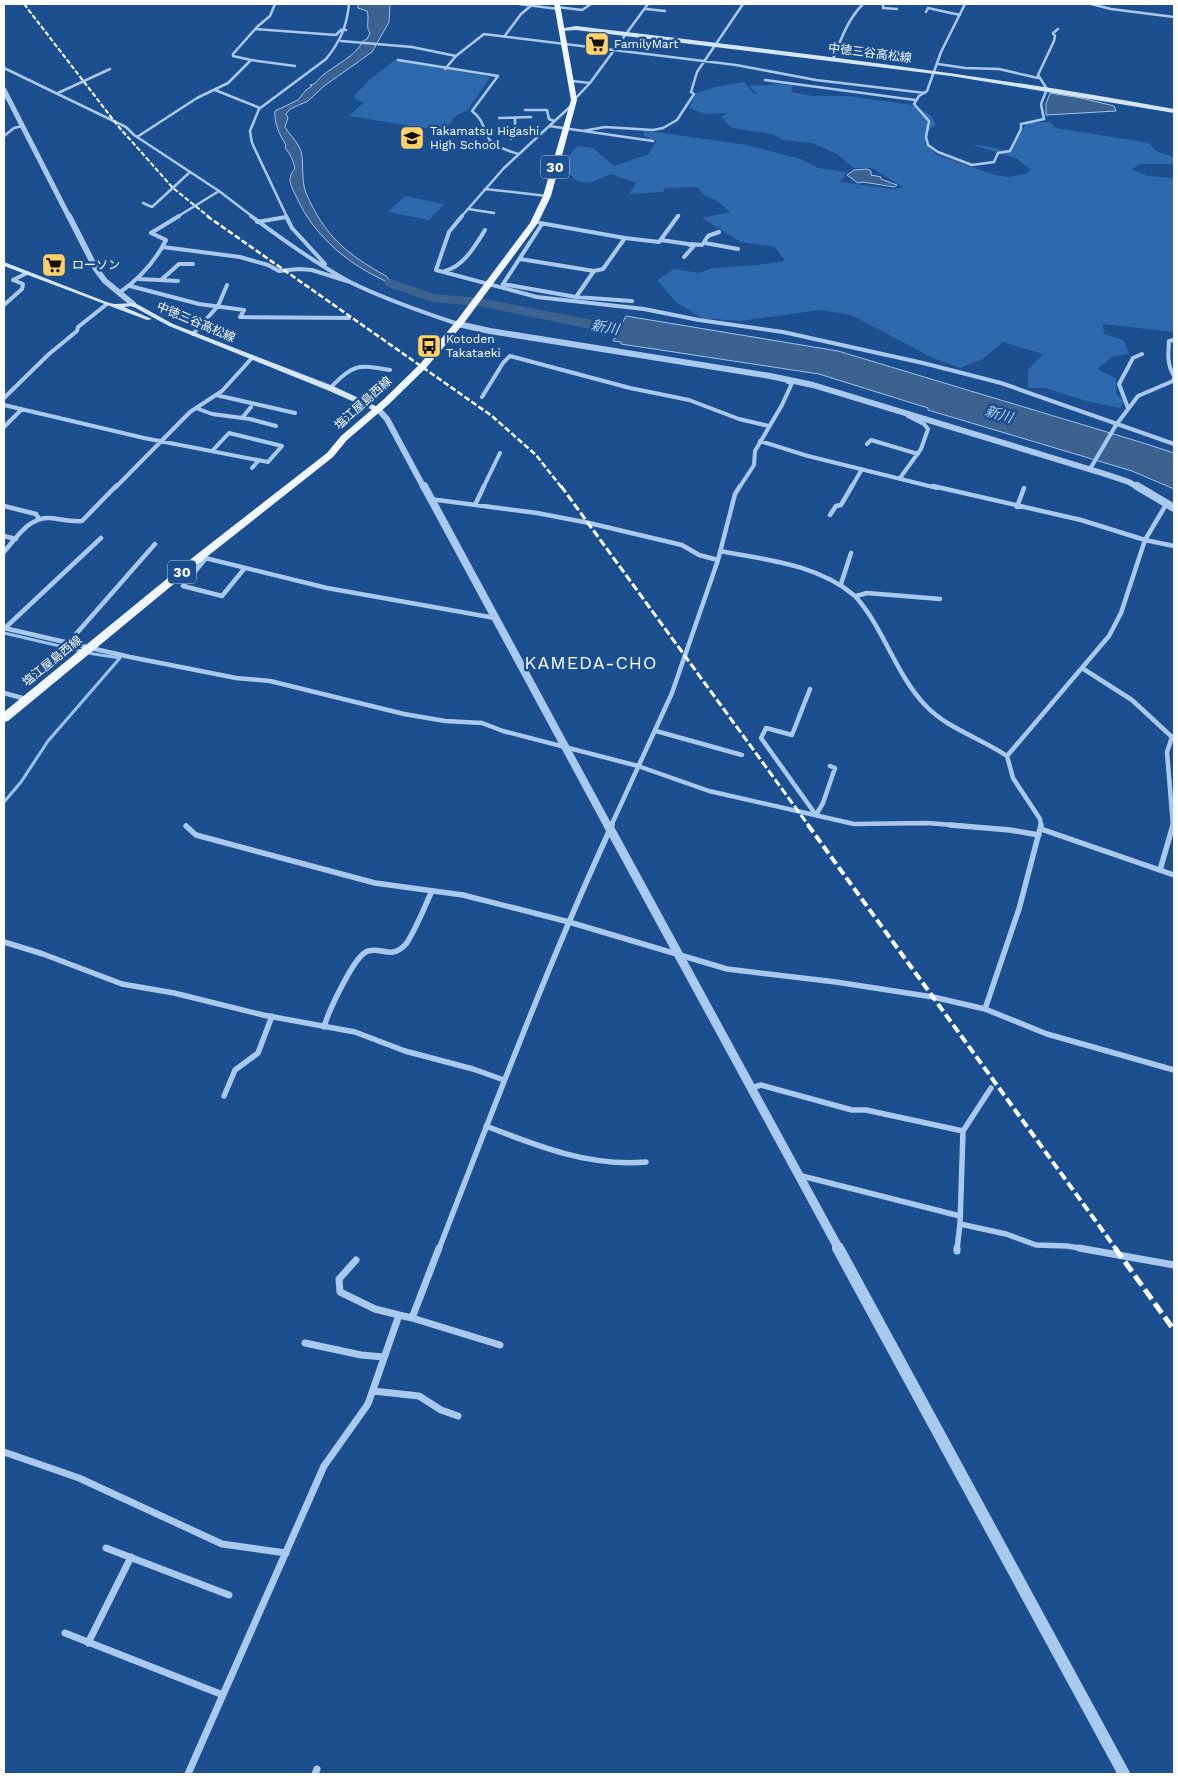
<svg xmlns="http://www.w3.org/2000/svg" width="1178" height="1778" font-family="'Work Sans','Noto Sans JP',sans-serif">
<rect width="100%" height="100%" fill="#1b4f8f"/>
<!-- green -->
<path fill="#2e69ad" d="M 395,60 L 490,77 L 467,111 L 457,115 L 443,131 L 349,116 L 364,102 L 356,100 L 354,96 L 369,80 Z
M 744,82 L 753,93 L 757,94 L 749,86 L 779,84 L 793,85 L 791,92 L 813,96 L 848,96 L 912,105 L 929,114 L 936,124 L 928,131 L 925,144 L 937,155 L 995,175 L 1008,177 L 1025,174 L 1031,170 L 1016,158 L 972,145 L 985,146 L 1008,151 L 1027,123 L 1050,122 L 1056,128 L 1149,143 L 1156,151 L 1174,157 L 1174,164 L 1140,164 L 1132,169 L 1148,176 L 1174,178 L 1174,332 L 1103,324 L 1104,334 L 1124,340 L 1129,354 L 1112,357 L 1097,369 L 1116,378 L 1116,394 L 1124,401 L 1120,408 L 1086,401 L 1045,388 L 1028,388 L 1028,370 L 1043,354 L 1003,342 L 983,359 L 960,368 L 933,358 L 851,315 L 820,310 L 740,321 L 702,318 L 676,302 L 657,280 L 674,269 L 699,273 L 712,268 L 757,265 L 785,261 L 775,247 L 741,242 L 702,218 L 730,212 L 714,199 L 705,196 L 697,187 L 665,188 L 663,192 L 629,194 L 636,183 L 611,174 L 590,183 L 577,181 L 565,169 L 565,160 L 578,146 L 593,148 L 614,166 L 649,154 L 656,141 L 645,137 L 642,130 L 747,145 L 801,159 L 818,168 L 847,172 L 840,182 L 893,189 L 903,187 L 872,168 L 854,168 L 837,154 L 812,143 L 783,140 L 772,134 L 732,128 L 721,117 L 727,113 L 704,114 L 689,108 L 696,93 L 715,87 Z
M 405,196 L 444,204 L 429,220 L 388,212 Z"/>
<!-- water -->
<path fill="#3c6290" stroke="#9cc4f0" d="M 358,4 L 390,4 L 389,22 L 372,52 L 324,86 L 308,101 L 290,109 L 286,114 L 288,118 L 285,127 C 290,136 301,144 302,156 C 303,166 302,184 306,193 C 324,235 346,254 386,276 L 389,280 L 423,293 C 413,294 404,289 394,285 C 352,267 315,239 296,196 C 291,186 286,178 295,169 C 294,162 290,153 285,148 L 286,145 C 279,134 274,123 275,111 L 298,100 L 306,90 L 312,86 L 310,85 C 317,84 317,80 322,76 C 336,64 355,57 363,41 L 367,39 L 370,33 C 365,27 370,19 367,11 L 358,8 Z
M 1050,93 L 1081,98 L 1114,106 L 1116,111 L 1046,115 L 1046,104 Z
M 867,169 L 871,171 L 871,175 L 881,177 L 881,179 L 897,185 L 894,187 L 863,182 L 858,183 L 847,175 L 854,170 Z
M 626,316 L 838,351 L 1140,442 L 1174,453 L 1174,489 L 1132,471 L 928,410 L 928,408 L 819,374 L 621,344 L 621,342 L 613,341 Z"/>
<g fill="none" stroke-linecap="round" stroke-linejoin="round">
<!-- stream -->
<path stroke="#9cc4f0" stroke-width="3" d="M 4,633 L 94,654 L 120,658 L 48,741 L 21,782 L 4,802"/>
<!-- river -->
<path fill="#3c6290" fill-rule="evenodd" d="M 391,279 L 434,294 L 479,298 L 619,325 L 653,330 L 656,333 L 653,336 L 648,338 L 619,335 L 479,306 L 432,302 L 386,286 L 384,283 L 386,280 Z"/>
<!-- minor-far4 -->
<path stroke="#a9c9ee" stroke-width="2.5" d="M 519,4 L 558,9
M 883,4 L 883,8 L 897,9
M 965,4 L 941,52 L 927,91 L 919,96 L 914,104 L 929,121 L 926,137 L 928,145 L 938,152 L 972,165 L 994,162 L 998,153 L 1010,151 L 1021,129 L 1021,124 L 1044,119 L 1041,104 L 1047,89 L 1038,75 L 1054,41 L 1055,36 L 1053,33 L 1058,29
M 1091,4 L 1111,9 L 1174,17
M 557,7 L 582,10 L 591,4
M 646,9 L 665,11
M 926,12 L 928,8 L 960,15
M 255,29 L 336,35 L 341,30 L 346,30
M 504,37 L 521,14 L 533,4
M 341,41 L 412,47 L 456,56
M 833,59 C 841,39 848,19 863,4
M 251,60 L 295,66
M 398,60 L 498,76 L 472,111 C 483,119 483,128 489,139 C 493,147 510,151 518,154
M 938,64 L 965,68 L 999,69 L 1038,78
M 4,68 L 126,127 L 134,135 L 219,191 L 253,217
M 445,69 L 456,56 L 484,34 L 736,65 L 816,80 L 925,93
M 765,80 L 915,100
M 572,81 L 590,83
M 215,90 L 260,108
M 58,93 L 110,69
M 574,100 L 590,83 L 648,4
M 525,110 L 547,110 L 549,119 L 554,121
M 499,118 L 531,117
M 549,126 L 653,141
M 583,131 L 605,127 L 653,130 L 663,128 L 677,120 L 694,94 L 691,92 L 697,72 L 743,4
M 515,132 L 541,133
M 4,136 L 14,128 L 22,126
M 137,137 L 197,98 L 228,83 L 251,60 L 233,56 L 233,54 L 258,26 L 270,16 L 275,4
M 511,139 L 515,132 L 515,118
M 485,189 L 547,196
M 143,203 L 152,207 L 190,172
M 468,209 L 494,213
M 177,217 L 219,191
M 287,217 L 252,143 L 250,131 L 259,109 L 326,59 C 340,42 347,26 349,4
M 461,217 L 504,168 L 573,104
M 677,217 L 679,215"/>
<!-- minor-far3 -->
<path stroke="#a9c9ee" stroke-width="4" d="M 251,216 C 283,240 315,263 350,282 C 384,299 422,312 458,324
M 286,216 L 292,228 L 325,264
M 462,216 L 449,232 L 436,270 L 537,297 L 644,309 L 699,320 L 783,332 L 923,363 L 1001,383 L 1174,444
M 257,222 L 286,217
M 540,223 L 625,238 L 603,269 L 594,271 L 576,297
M 542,224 L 503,284 L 576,297 L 632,301
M 625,238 L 659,242 L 678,216
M 661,240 L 688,244 L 693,247 L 684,257
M 705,243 L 738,249
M 691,244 L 702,245 L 708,236 L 719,232
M 163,247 L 240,257 L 268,265 L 279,271 L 299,269 L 312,270 L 350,282
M 520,259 L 594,271
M 445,271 C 464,266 475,246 485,230
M 139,279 L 178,281
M 161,280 L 179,264 L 193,264
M 130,286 L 199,304 L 244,310 L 240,317 L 349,318
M 119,293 C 139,279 155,262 166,240 L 151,233 L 179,216
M 4,305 L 22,289 L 23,284 L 13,280 L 27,273
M 193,334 L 218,306 L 227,285
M 1174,340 L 1169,341 C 1168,353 1167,365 1174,376
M 330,388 C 354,364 357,364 390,370
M 216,395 L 295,413
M 482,397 L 503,363 L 510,356 L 630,388 L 689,400 L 739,419 L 769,426
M 4,398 L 49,354 L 77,331 L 78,327 L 107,304
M 4,405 L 144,438 L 268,462 L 282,446 L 229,433 L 213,450
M 196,408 L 212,414 L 250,419 L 276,426
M 1128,408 L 1119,384 L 1133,358 L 1142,354
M 242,418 L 251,407
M 4,427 L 22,409
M 760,441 L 808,456 L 937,488
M 867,444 L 871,440 L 918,454
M 252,468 L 259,460
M 1090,469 L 1116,425 L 1138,396 L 1173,381 L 1174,378
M 900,478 L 921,449 L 928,429 L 924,424 L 908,416
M 115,488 L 190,412 L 222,391 L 252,358
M 483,488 L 500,453
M 739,488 L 754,465 L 755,451 L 782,405 L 792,383 L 788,382
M 851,488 L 862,469"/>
<!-- minor-far2 -->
<path stroke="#a9c9ee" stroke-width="4.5" d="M 933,486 L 1081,520 L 1145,540 L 1174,546
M 430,499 L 537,513 L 589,523 L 682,545 L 699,555 L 718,560
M 475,505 L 484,486
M 4,506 L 36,514 L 39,519
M 1017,507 L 1024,488
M 830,515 L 836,506 L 841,505 L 852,486
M 4,536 L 16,539
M 720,551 C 767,560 817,564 855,596 C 884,628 895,674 926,706 C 948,729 981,738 1007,756 L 1013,778 L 1040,819 L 1041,826
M 4,552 C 16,538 30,516 50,518 C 61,519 71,522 82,521 L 116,486
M 201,557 L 327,588 L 495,618
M 206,558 L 183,586 L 222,596 L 244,569
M 841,584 L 851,553
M 856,596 L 867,593 L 940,599
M 4,628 L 130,657 L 236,678 L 270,681 L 404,714 L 445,721 L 482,723 L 503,731 L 638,766 L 709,791 L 854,824 L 927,823 L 965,826
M 5,628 L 101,538
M 69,642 L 155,544
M 1082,668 L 1132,700 L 1172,737 L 1167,752 L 1173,826
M 810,689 L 792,735 L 766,728 L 761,738 L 816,815 L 823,803 L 835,768 L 830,766
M 4,693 L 26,699
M 656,731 L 742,755
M 1007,756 L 1109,636 L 1121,613 L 1145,540 L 1167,503
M 611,826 L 672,693 L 718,560 L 735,494 L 740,486"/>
<!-- minor-far1 -->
<path stroke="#a9c9ee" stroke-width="5.5" d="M 950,825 L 1010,830 L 1039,835
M 186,826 L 196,835 L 375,883 L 463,895 L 569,922 L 727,969 L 836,982 L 933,997 L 985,1009 L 1047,1034 L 1174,1070
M 1041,829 L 1174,875
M 1160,870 L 1173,825
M 4,942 L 43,954 L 122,984 L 174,993 L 263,1015 L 355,1032 L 405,1051 L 473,1069 L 504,1080
M 985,1009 L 1019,909 L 1041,825
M 324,1027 C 328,1013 354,955 368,951 C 383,947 390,959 404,946 C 412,939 426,903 432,891
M 751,1088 L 761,1085 L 852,1110 L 866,1110 L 963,1131
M 224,1096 L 235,1070 L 258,1053 L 272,1016
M 486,1126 C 537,1146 590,1167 646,1162
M 798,1175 L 960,1216
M 960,1224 L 1006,1234 L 1036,1245 L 1067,1246 L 1086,1249
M 439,1249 C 494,1107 548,964 612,825
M 957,1249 L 960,1224 L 963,1131 L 991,1088"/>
<!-- minor -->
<path stroke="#a9c9ee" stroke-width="7" d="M 1079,1248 L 1174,1265
M 957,1251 L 957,1248
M 356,1260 L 339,1279 L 340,1292 L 375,1309 L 399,1315
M 412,1318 L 500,1345
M 305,1343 L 361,1355 L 384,1357
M 373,1391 L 419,1396 L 441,1410 L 458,1416
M 4,1452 L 79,1478 L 222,1544 L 286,1553
M 106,1548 L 229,1595
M 65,1633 L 223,1695
M 88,1643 L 131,1557
M 188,1774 L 324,1466 L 368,1404 L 399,1315 L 412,1318 L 439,1248
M 315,1774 L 317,1769"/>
<!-- tertiary-far4 -->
<path stroke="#a9c9ee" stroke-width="5" d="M 4,90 L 69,217"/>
<!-- tertiary-far3 -->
<path stroke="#a9c9ee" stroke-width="6" d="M 69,216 L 96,269 L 105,281 L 133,304
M 458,324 L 490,331 L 770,376 L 813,385 L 1105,474 L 1129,482 L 1139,488
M 378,409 L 387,419 L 424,488"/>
<!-- tertiary-far2 -->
<path stroke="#a9c9ee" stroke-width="8" d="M 424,486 L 608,826
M 1137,486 L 1174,508"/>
<!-- tertiary-far1 -->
<path stroke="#a9c9ee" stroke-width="9" d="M 608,825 L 839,1249"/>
<!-- tertiary -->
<path stroke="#a9c9ee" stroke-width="12" d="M 838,1248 L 1124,1774"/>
<!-- secondary -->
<path fill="#d6e6fa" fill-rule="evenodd" d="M 576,26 C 776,50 976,73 1174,109 L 1174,113 L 951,76 L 576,30 L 562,31 L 559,29 Z
M 4,262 L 109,303 L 115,304 L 135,303 L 173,324 L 333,386 L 382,409 L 375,411 L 327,390 L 169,326 L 132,306 L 124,307 L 152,319 L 147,320 L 4,266 Z"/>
<!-- primary -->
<path fill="#f0f6ff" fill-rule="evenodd" d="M 554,4 L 560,4 L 577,100 L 551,196 L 538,223 L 464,323 L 426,368 L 389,404 L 347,440 L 333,457 L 204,559 L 8,721 L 4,722 L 4,712 L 196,555 L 327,453 L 341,436 L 383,400 L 420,364 L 458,319 L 530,223 L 543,196 L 571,100 Z"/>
<!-- rail-far4 -->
<path stroke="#fff" stroke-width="2" stroke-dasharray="5 2" stroke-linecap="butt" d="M 24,4 L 118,126 L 173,188 L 209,217"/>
<!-- rail-far3 -->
<path stroke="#fff" stroke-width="2.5" stroke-dasharray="6 2.5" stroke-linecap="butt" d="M 207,216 L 492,416 L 536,455 L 562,488"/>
<!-- rail-far2 -->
<path stroke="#fff" stroke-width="3" stroke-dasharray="8 3" stroke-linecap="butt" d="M 561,486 L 809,826"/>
<!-- rail-far1 -->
<path stroke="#fff" stroke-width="4" stroke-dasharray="9 4" stroke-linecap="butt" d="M 808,825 L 1116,1249"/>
<!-- rail -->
<path stroke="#fff" stroke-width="5" stroke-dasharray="12 5" stroke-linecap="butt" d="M 1115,1248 L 1174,1330"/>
</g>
<!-- icons -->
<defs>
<symbol id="supermarket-square" viewBox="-11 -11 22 22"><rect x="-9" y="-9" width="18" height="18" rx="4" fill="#ffd166" stroke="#1b4f8f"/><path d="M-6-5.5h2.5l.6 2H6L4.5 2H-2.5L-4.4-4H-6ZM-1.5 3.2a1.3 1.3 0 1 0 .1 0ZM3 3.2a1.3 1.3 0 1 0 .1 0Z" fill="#111"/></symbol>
<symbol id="school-square" viewBox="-11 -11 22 22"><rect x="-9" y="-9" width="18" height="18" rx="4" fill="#ffd166" stroke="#1b4f8f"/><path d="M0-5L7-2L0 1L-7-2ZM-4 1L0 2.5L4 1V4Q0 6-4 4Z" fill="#111"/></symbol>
<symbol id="bus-square" viewBox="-11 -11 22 22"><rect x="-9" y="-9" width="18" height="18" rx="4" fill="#ffd166" stroke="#1b4f8f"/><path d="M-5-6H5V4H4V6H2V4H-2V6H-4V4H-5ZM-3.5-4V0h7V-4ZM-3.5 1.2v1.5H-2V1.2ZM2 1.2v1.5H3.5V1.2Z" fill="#111"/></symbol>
</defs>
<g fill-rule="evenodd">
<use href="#supermarket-square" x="583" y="30" width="28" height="28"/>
<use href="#school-square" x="398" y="124" width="28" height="28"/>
<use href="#supermarket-square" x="40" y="251" width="28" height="28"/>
<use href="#bus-square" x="415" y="332" width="28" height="28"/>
</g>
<g text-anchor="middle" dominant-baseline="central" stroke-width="5" stroke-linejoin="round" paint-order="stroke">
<!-- far-poi labels -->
<g font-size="12" fill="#fff" stroke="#1b4f8f" text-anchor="start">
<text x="614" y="44">FamilyMart</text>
<text x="430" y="131">Takamatsu Higashi<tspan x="430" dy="14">High School</tspan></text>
<text x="72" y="265">ローソン</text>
<text x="446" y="339">Kotoden<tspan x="446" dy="14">Takataeki</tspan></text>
</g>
<!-- far-street labels -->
<g font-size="12" fill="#fff" stroke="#1b4f8f">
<text transform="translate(870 53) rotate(7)">中徳三谷高松線</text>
<text transform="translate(196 322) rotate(23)">中徳三谷高松線</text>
<text transform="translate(363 403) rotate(-42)">塩江屋島西線</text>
<text transform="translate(52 661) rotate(-39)">塩江屋島西線</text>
</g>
<!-- shield labels -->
<g fill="#1b4f8f" stroke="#bbcadd" stroke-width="1">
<rect x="541" y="155.5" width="28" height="23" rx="4"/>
<rect x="168" y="560.5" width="28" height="23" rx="4"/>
</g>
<g font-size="14" font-weight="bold" fill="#fff">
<text x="555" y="167">30</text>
<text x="182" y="572">30</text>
</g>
<!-- far-water labels -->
<g font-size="14" font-style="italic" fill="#b5d3f5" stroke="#1b4f8f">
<text transform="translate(605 327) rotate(10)">新川</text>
<text transform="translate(999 414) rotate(16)">新川</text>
</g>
<!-- quarter labels -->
<g font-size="18" letter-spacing="1" fill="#fff" stroke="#1b4f8f">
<text x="591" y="662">KAMEDA-CHO</text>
</g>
</g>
<!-- border -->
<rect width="1178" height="1778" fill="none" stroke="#ffffff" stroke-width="10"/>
</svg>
